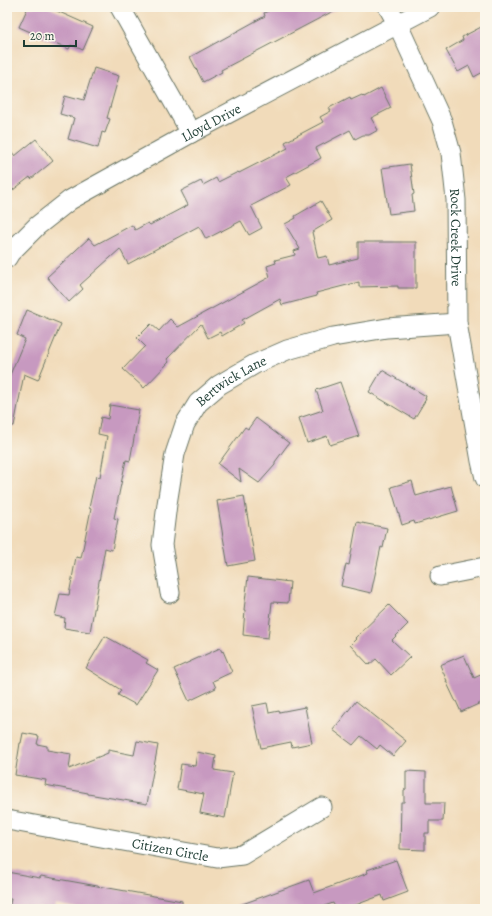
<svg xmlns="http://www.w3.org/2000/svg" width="492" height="916" font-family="Alegreya,serif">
<rect width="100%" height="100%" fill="#fbf7ec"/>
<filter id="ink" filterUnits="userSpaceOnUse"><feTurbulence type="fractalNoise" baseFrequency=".025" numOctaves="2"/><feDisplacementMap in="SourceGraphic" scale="8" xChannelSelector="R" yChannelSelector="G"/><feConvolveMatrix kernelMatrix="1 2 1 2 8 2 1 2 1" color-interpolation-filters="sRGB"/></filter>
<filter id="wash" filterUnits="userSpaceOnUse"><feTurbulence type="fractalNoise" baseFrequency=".012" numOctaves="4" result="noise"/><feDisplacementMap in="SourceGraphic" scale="16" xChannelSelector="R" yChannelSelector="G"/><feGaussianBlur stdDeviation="0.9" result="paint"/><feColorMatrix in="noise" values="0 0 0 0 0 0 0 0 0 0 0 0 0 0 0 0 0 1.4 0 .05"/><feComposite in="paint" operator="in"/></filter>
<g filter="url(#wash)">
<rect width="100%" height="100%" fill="#f1dbba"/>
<g id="blocks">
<!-- building -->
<path fill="#c799c0" d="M 28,7 L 48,7 L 93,27 L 83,50 L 71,45 L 69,49 L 19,27 Z
M 276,7 L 341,7 L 221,70 L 222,72 L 203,82 L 190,57 L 265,16 L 264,13 Z
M 485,25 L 485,71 L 474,77 L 469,66 L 458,72 L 446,50 L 463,40 L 462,37 Z
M 94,68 L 119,76 L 107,118 L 110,119 L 105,133 L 102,132 L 98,148 L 68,139 L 74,118 L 60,114 L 65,96 L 76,99 L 77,98 L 84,100 Z
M 381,88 L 391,108 L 371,118 L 378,130 L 369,135 L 363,135 L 355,139 L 350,130 L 316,148 L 321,158 L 286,177 L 291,185 L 251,206 L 262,228 L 249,235 L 241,221 L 206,239 L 199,226 L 128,264 L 120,249 L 80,285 L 83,289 L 69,302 L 47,277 L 89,238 L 95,245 L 132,225 L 135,230 L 148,223 L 150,225 L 188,205 L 181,191 L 201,181 L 203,185 L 216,178 L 218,182 L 238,172 L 239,173 L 288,148 L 285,142 L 323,122 L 320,117 L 331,111 L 329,108 L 350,97 L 351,100 L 362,95 L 364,97 Z
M 36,139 L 53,161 L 31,179 L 30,177 L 13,190 L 7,182 L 7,146 L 15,156 Z
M 410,164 L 414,194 L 412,195 L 414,211 L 389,214 L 382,168 Z
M 321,201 L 332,220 L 312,232 L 318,258 L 327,256 L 329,265 L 358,258 L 358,242 L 416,242 L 416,288 L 398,288 L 398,286 L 359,287 L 359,282 L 316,293 L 317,296 L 282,305 L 280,299 L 242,320 L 244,323 L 222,336 L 220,332 L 208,338 L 201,324 L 167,359 L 169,362 L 144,388 L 123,369 L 145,346 L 137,338 L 151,324 L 159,331 L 170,319 L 178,327 L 270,277 L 267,266 L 276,263 L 275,260 L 295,255 L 294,251 L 300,249 L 285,224 L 296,218 L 295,216 Z
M 27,310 L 61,324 L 38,380 L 24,374 L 14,426 L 7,426 L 7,382 L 25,339 L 17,335 Z
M 382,370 L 426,396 L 425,399 L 426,399 L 414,419 L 369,392 Z
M 340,382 L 359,436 L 330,445 L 327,436 L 307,443 L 299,418 L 323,410 L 316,390 Z
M 110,405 L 139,410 L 130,461 L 126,460 L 114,518 L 118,519 L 112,550 L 105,548 L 90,632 L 64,628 L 65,618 L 55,616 L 60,594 L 69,595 L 76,557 L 81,558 L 91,509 L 89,508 L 96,476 L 100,477 L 107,436 L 98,434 L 101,417 L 108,419 Z
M 256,418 L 289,443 L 275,462 L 275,465 L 259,483 L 239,469 L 241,482 L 218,464 L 245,427 L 248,429 Z
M 412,481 L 416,496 L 451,486 L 458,511 L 415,524 L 414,521 L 402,525 L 391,487 Z
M 244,496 L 255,561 L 228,566 L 217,501 Z
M 357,522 L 387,528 L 383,548 L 381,547 L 371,593 L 341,586 L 346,564 L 349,565 Z
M 248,577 L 290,582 L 288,603 L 272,602 L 268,638 L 243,635 L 245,610 L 244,610 Z
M 389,605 L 408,624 L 392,640 L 410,657 L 391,675 L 376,659 L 369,665 L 350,645 L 356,639 L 355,638 Z
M 105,636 L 148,660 L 146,663 L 158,670 L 136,705 L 118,695 L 121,690 L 86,668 Z
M 220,648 L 222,652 L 223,651 L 232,672 L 213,681 L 216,688 L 189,701 L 174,669 Z
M 464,655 L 474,678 L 485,673 L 485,701 L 461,712 L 456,701 L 455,700 L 446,681 L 447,681 L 440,665 Z
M 356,701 L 406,741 L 393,756 L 380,745 L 377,749 L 361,736 L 353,745 L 333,730 Z
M 267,703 L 269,713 L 279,711 L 279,712 L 305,707 L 312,743 L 292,747 L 291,742 L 261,748 L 252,706 Z
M 23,733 L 39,736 L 37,744 L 47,746 L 47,750 L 71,754 L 69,769 L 108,753 L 108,750 L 134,755 L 137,741 L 158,745 L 147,804 L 88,794 L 88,793 L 45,785 L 46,780 L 15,775 L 20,743 L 21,743 Z
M 197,752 L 216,756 L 214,770 L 233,773 L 225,818 L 200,813 L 204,794 L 177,789 L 181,764 L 195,766 Z
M 406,771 L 426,772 L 426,803 L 444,803 L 443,821 L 429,821 L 429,833 L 425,833 L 425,850 L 400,849 L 401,802 L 404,802 L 404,790 L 406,789 Z
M 396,860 L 408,892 L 384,901 L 382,895 L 345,909 L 336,909 L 333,903 L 316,909 L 234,909 L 234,907 L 309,880 L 314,893 L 368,873 L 367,870 Z
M 7,872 L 40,878 L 41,876 L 182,901 L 182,909 L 81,909 L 55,904 L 54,909 L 47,909 L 33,907 L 32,909 L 9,909 L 11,899 L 7,899 Z"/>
</g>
</g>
<g filter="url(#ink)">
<use href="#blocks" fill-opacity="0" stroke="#687463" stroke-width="1"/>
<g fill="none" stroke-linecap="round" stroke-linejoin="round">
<defs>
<g id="street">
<path d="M 120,7 L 191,133"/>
<path id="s1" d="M 388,7 L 398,25 L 442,121 L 451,153 L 456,200 L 457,323 L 481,461 L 485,478"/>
<path id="s2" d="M 7,258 L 10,253 L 37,226 L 70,200 L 191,133 L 430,7"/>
<path d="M 440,576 L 485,567"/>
<path id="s3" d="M 170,593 L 162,545 L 167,504 L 175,454 L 185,424 L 198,403 L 219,385 L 255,364 L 287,350 L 333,337 L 387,328 L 457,323"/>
<path id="s4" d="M 7,820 L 217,858 L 242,855 L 322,807"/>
</g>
</defs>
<!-- street casing -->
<use href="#street" stroke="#687463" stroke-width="21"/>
<!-- street -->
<use href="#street" stroke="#fff" stroke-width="19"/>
</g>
</g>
<g text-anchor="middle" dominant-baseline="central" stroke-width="4" stroke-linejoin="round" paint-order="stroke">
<!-- street labels -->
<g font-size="14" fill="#1f3d34" stroke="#fbf7ec">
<text stroke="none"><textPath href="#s2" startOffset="247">Lloyd Drive</textPath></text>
<text stroke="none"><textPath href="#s1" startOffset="244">Rock Creek Drive</textPath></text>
<text stroke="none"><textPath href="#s3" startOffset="237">Bertwick Lane</textPath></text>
<text stroke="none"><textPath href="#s4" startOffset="166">Citizen Circle</textPath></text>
</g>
</g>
<!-- margin -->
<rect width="492" height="916" fill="none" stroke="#fbf7ec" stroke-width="24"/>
<!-- scale -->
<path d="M24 40v6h52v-6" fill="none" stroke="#1f3d34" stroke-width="2"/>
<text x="30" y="40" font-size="12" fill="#1f3d34" stroke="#fbf7ec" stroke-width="3" paint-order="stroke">20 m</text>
</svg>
